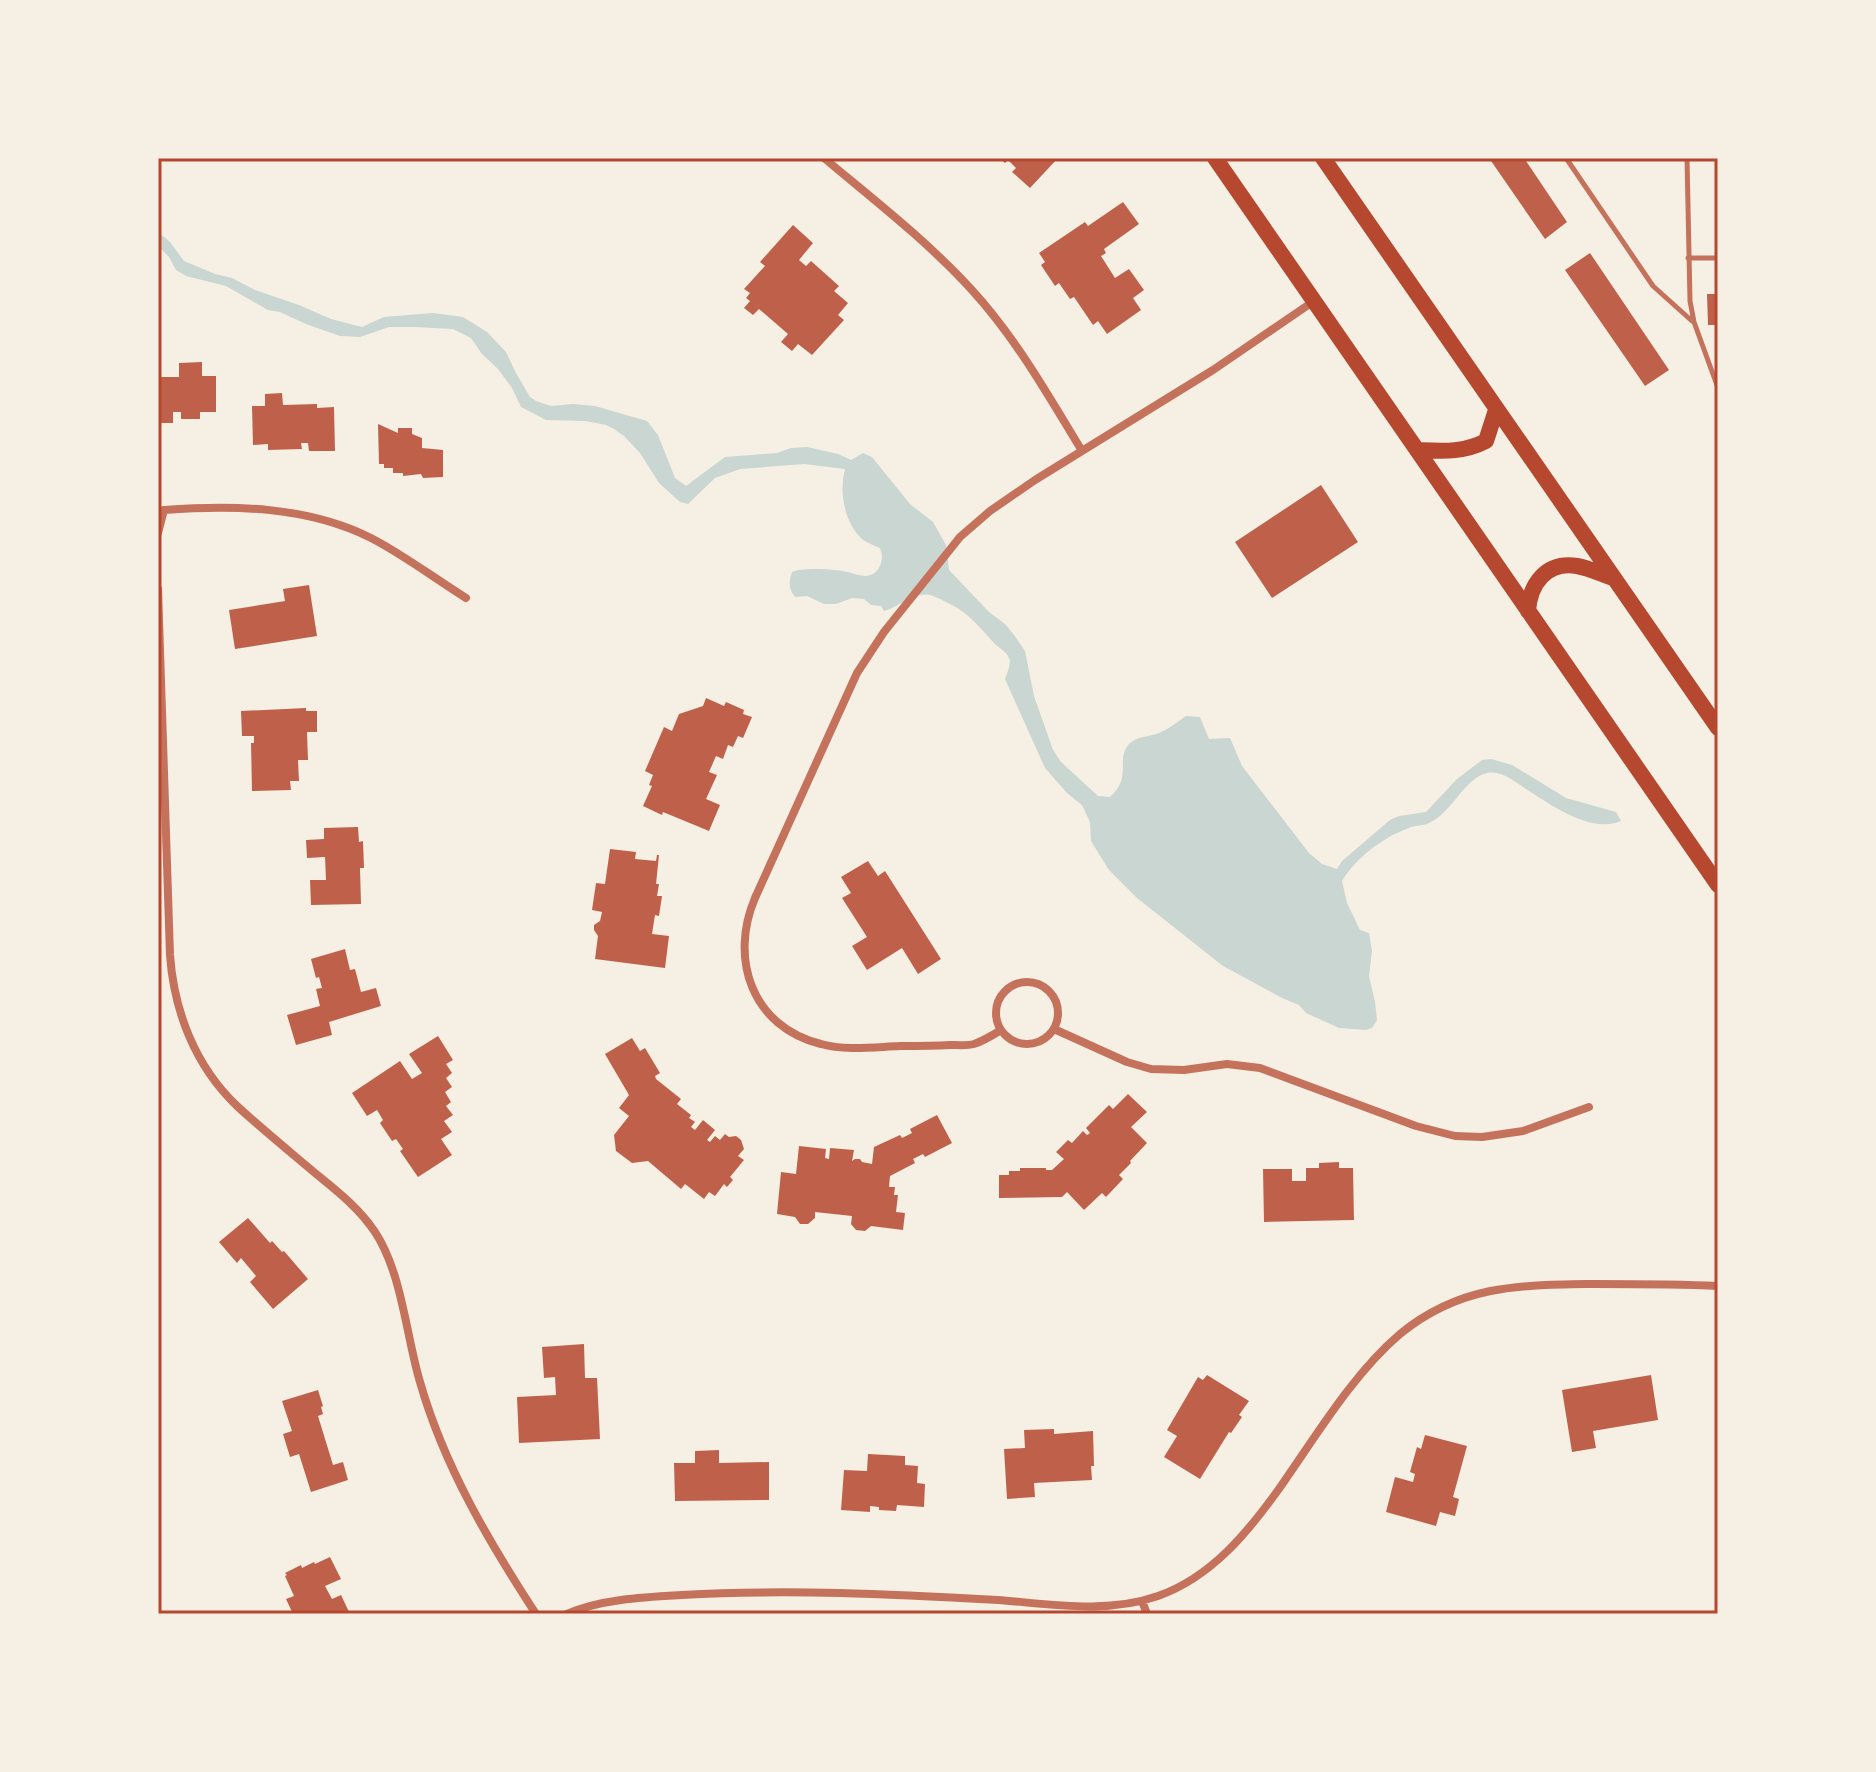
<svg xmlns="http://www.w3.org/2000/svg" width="1876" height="1772" font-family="'Space Grotesk',sans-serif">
<rect width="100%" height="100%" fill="#f6efe4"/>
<!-- water -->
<path fill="#c9d6d2" d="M 158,232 L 170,242 L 184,261 L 215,274 L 232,278 L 255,290 L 299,305 L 331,319 L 362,327 L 384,317 L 433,313 L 463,317 L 487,332 L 506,352 L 516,373 L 530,397 L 536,401 L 551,406 L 573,404 L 595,406 L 647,421 L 658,435 L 675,478 L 686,486 L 725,457 L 777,453 L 791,448 L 807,447 L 838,454 L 851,460 L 863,453 L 872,457 L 910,504 L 933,522 L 946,545 L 949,570 L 989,612 L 1005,624 L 1014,635 L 1025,651 L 1034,696 L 1053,750 L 1061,762 L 1098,796 L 1110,797 C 1133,776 1115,760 1129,744 C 1137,736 1149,737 1159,733 C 1169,729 1177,722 1186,716 L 1200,717 L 1209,739 L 1230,738 L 1242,766 L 1309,853 L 1322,864 L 1337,869 L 1342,861 L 1390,820 L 1399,816 L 1426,812 L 1457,779 L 1482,760 L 1491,759 L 1512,765 L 1566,798 L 1616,812 L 1621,821 C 1591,834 1551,805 1526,789 C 1514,781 1501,770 1487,773 C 1464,778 1452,814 1427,824 C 1421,826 1414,825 1409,828 C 1383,837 1356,858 1342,881 L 1347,903 L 1360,930 L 1369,933 L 1372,951 L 1369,976 L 1375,1002 L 1377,1020 L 1372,1028 L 1366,1030 L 1339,1028 L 1306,1013 L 1299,1005 L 1282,998 L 1223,966 L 1137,898 L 1109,870 L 1091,841 L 1090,822 L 1082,805 L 1067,793 L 1045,768 L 1005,679 C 1007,673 1010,667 1010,661 C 1009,653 999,648 994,643 C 975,622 968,612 942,600 C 938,598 934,596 930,595 C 912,592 900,607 884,611 L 881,606 L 871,605 L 864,599 L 852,598 L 836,604 L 824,604 L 807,596 L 795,597 C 788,588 789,582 792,572 C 802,567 836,569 847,572 C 853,573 860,576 866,576 C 880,575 885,559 880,548 C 874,545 867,543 862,539 C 844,522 839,492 845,469 L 804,464 L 740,469 L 715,478 L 688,504 L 680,502 L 659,483 L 640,453 L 624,436 L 614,429 L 606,425 L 586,421 L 546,420 L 521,407 L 512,388 L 498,369 L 482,354 L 471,338 L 453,329 L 415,327 L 389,327 L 360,337 L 340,336 L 306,324 L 280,312 L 268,310 L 226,286 L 186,276 L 176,270 L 169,257 L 158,246 Z"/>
<!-- building -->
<path fill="#bf614a" d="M 999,158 L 1058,158 L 1030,188 L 1012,172 L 1016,168 L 1008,160 L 1005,163 Z
M 1489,158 L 1524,158 L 1567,222 L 1545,239 Z
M 1123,202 L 1139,224 L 1104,249 L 1106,253 L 1101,256 L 1115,278 L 1129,269 L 1144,290 L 1133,298 L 1141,310 L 1107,334 L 1098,321 L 1093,325 L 1074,297 L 1070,299 L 1059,283 L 1055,286 L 1041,265 L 1045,262 L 1039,253 L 1085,222 L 1088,226 Z
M 793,225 L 813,243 L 799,260 L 806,266 L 811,261 L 839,286 L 834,291 L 848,303 L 838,315 L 844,320 L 812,355 L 798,344 L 792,351 L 781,342 L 788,334 L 759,309 L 753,315 L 744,308 L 750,301 L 746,298 L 750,293 L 744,289 L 765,266 L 760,262 Z
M 1590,253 L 1669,370 L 1645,386 L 1565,270 Z
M 1707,294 L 1718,294 L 1718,325 L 1708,325 Z
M 202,362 L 202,376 L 216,376 L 216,412 L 200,412 L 200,419 L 181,419 L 181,412 L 173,412 L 173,423 L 158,423 L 158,377 L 179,377 L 179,363 Z
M 282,393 L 283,405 L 317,404 L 317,408 L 334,407 L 335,451 L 309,451 L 308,443 L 301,443 L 302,449 L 268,450 L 268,444 L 253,445 L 252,406 L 265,406 L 265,394 Z
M 378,424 L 398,433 L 398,428 L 412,428 L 412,434 L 422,438 L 422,448 L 443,450 L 443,477 L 423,478 L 421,474 L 403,476 L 403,473 L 393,473 L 393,468 L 384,468 L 384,464 L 379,464 Z
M 1321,485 L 1358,542 L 1272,598 L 1235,542 Z
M 309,585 L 317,636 L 235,649 L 229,610 L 285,601 L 283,589 Z
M 706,698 L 724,706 L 726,702 L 744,710 L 743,714 L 752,717 L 743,738 L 738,736 L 733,747 L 728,745 L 723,759 L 716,756 L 709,772 L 717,775 L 706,799 L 720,805 L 709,831 L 663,812 L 662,815 L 643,806 L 652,786 L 649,785 L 653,775 L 645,771 L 664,727 L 672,731 L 679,714 L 703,706 Z
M 306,708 L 306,711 L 317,711 L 317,732 L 307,732 L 308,760 L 298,760 L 299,781 L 290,781 L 291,790 L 252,791 L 251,743 L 254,743 L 254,736 L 242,736 L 241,711 Z
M 358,827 L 359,842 L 363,841 L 364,868 L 360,868 L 361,904 L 311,905 L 310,880 L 326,880 L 325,857 L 307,858 L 306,840 L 324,839 L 324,828 Z
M 610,849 L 636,852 L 635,859 L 656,861 L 657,855 L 659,855 L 656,884 L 659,884 L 657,896 L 662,896 L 659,916 L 655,915 L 652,934 L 669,936 L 665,968 L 595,959 L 598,936 L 594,930 L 594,925 L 600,921 L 602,912 L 592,910 L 596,883 L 605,884 Z
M 868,861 L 878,876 L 885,871 L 941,959 L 918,974 L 902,948 L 867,970 L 852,946 L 867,937 L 842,898 L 851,893 L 841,877 Z
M 345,949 L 350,970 L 355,969 L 361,992 L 376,988 L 381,1006 L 329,1022 L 332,1035 L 296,1045 L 287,1015 L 320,1006 L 316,989 L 322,988 L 319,977 L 316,978 L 311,959 Z
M 438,1036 L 453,1060 L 446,1064 L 452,1073 L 446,1078 L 452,1087 L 445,1092 L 451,1102 L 446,1106 L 453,1115 L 444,1121 L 452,1132 L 441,1139 L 452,1155 L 418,1177 L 400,1151 L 403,1149 L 396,1139 L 392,1141 L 380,1123 L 383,1120 L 377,1110 L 367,1116 L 352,1093 L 400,1061 L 412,1079 L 422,1073 L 409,1054 Z
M 632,1038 L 640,1051 L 645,1048 L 660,1073 L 655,1076 L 656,1079 L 681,1099 L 677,1104 L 691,1115 L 689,1118 L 695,1122 L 691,1127 L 695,1130 L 703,1120 L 715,1130 L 707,1140 L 710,1142 L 715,1136 L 720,1140 L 725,1134 L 729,1137 L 736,1136 L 741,1140 L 744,1149 L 738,1156 L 744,1160 L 730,1177 L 733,1180 L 727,1187 L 724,1184 L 715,1196 L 709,1192 L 704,1199 L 685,1184 L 681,1189 L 648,1161 L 632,1163 L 616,1151 L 614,1135 L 629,1116 L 619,1108 L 629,1095 L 605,1054 Z
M 1128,1094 L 1147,1112 L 1131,1127 L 1147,1143 L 1130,1161 L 1131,1163 L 1119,1175 L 1123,1179 L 1106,1197 L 1102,1193 L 1084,1210 L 1067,1192 L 1062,1197 L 999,1198 L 999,1175 L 1009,1175 L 1009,1171 L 1020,1171 L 1020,1168 L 1046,1168 L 1046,1170 L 1052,1170 L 1064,1159 L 1056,1152 L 1068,1140 L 1072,1143 L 1083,1131 L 1087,1135 L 1090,1133 L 1086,1128 L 1109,1105 L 1113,1109 Z
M 937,1115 L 952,1143 L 925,1157 L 923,1154 L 913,1159 L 915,1163 L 890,1176 L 889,1187 L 895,1187 L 894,1195 L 898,1195 L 896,1212 L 905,1213 L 903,1230 L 871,1226 L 865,1231 L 856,1230 L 851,1224 L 852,1216 L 815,1212 L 815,1218 L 808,1224 L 800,1224 L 795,1217 L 777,1214 L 781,1172 L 796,1174 L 799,1146 L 826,1149 L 825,1158 L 829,1159 L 830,1148 L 854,1150 L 852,1161 L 855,1159 L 860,1159 L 862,1162 L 872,1164 L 874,1147 L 900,1135 L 902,1138 L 912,1133 L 910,1129 Z
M 1339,1162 L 1339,1168 L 1353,1168 L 1354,1220 L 1264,1222 L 1263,1169 L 1292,1169 L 1292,1181 L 1306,1181 L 1306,1168 L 1319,1168 L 1319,1163 Z
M 248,1218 L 270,1243 L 272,1241 L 282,1252 L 284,1251 L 308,1279 L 273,1309 L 250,1282 L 256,1276 L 241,1258 L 237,1263 L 219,1242 Z
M 584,1344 L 585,1378 L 597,1378 L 600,1439 L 519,1443 L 517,1397 L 556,1395 L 555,1377 L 544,1378 L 542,1347 Z
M 1207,1375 L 1249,1401 L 1239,1415 L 1242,1417 L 1231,1433 L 1229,1432 L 1200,1479 L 1164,1457 L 1177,1436 L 1167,1430 L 1198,1377 L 1203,1380 Z
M 1651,1375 L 1658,1420 L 1593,1431 L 1596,1448 L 1572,1452 L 1562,1390 Z
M 318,1390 L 323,1406 L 321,1407 L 323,1414 L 318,1416 L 333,1465 L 343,1462 L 348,1480 L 311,1492 L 299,1454 L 290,1457 L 283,1434 L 292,1431 L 282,1401 Z
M 1054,1429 L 1054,1434 L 1093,1431 L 1094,1466 L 1091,1466 L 1092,1480 L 1034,1483 L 1035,1497 L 1007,1499 L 1004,1449 L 1025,1448 L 1024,1430 Z
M 1425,1435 L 1467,1446 L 1453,1497 L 1459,1499 L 1455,1516 L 1440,1512 L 1436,1526 L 1386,1512 L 1395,1477 L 1413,1482 L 1415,1474 L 1410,1472 L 1417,1447 L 1421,1449 Z
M 719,1450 L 719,1463 L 769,1462 L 769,1500 L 675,1501 L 674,1463 L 695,1463 L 695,1451 Z
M 868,1454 L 905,1456 L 905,1465 L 918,1466 L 917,1483 L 925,1484 L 924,1507 L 897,1505 L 896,1511 L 879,1510 L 879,1507 L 870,1506 L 870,1512 L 841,1510 L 844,1470 L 867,1471 Z
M 330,1557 L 341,1579 L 325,1586 L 332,1599 L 341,1595 L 350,1614 L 293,1614 L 286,1599 L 294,1596 L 285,1576 L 287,1575 L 285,1573 L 301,1565 L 302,1568 L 314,1562 L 315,1564 Z"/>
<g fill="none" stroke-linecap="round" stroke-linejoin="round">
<!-- service -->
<path stroke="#c5725c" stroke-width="5" d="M 1566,158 L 1653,286 L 1692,321
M 1687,158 L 1690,301 L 1694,322 L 1718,388
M 1688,258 L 1718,258"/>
<!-- minor -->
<path stroke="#c5725c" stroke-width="8" d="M 824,158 C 874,200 927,241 971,289 C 1016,338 1048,395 1082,451
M 164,510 C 234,505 307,506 371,538 C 404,555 434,578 466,598
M 158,533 L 164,510
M 158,589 L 170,955 C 174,1011 195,1066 237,1106 C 262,1129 289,1151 315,1173 C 337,1191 359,1208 375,1232 C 402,1273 406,1335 420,1382 C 444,1466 489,1542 536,1614
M996 1013a31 31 0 1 1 62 0a31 31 0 1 1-62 0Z
M 1054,1029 L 1127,1062 L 1151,1069 L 1184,1070 L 1227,1064 L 1260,1068 L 1416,1126 L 1455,1136 L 1482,1137 L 1523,1131 L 1589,1107
M 1001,1030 C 993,1035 983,1041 974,1044 C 967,1046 957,1045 950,1045 C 933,1046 917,1046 900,1046 C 874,1047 846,1051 821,1044 C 752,1027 729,959 755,898 L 857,673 L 884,632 L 960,537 L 990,511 L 1035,480 L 1213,370 L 1314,301
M 1142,1601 L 1147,1614
M 567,1614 C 600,1599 646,1597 682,1595 C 787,1589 892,1594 998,1600 C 1050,1604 1107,1614 1158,1596 C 1212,1577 1249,1531 1281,1486 C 1316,1436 1353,1374 1400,1334 C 1461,1284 1521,1285 1595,1284 C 1636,1284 1677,1284 1718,1286"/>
<!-- primary -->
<path stroke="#b5482f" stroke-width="16" d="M 1215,158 L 1718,885
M 1323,158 L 1718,728
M 1417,450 C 1442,451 1463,453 1486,441 L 1496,410
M 1528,611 C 1530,584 1546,561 1577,566 C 1589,568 1601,574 1613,578"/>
</g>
<!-- border -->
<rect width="1876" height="1772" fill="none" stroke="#f6efe4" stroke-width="320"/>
<rect x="160" y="160" width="1556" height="1452" fill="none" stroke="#b5482f" stroke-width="3"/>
</svg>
